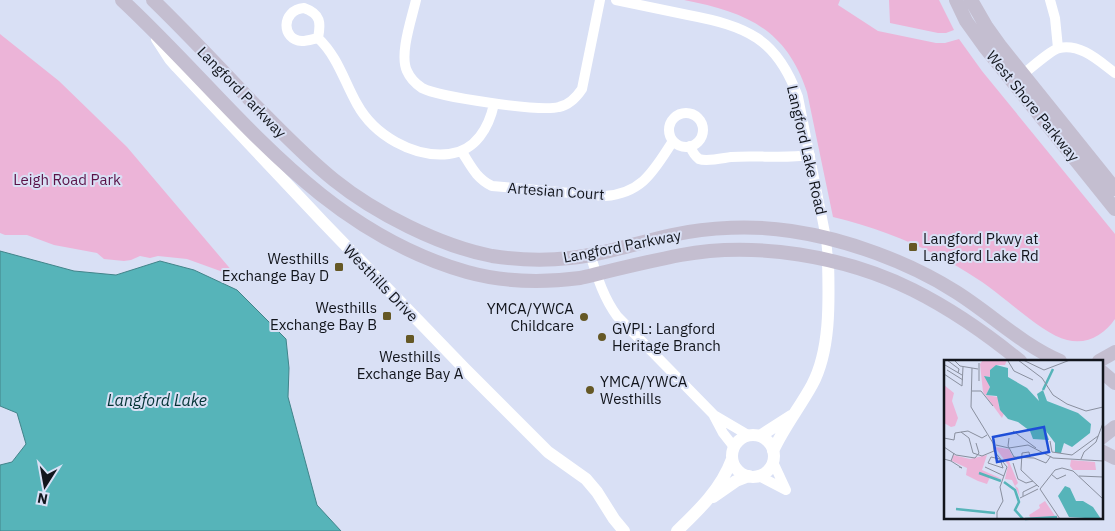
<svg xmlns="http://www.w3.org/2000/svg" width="1115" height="531" font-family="'IBM Plex Sans',sans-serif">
<rect width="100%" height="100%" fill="#d9e0f5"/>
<!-- green -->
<path fill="#ecb4d8" d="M 684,0 L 840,0 L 838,5 L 878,31 L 936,43 L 945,43 L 959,39 L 982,71 L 1115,234 L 1115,319 C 1104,335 1087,345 1067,340 C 1042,334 1003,295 979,280 C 934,250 886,230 833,217 L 807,92 C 786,28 745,12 684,0 Z
M 889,0 L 939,0 L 954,30 L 946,33 L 938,33 L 890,23 Z
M 0,34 L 59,81 L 127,147 L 233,272 L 223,272 L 187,259 L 158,256 L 150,258 L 140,256 L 131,260 L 124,261 L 104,259 L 97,253 L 54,245 L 27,235 L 5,235 L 0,233 Z"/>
<!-- water -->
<path fill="#56b4b9" stroke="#42848a" d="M 0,251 L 74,271 L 116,275 L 160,261 L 194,270 L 237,290 L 286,339 L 289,368 L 288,397 L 317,505 L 341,531 L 0,531 L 0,465 L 12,462 L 26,444 L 17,413 L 0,406 Z"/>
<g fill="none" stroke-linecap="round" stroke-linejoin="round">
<!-- minor -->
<path stroke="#fff" stroke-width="10" d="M 416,0 C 412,18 399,54 407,71 C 410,78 416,84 422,88 C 439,97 540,112 559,107 C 569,105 576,98 582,89 L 600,0
M 616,0 C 640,5 664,10 688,15 C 746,26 777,38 798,97 L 826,238 L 828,260
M 1050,0 L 1055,18 L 1058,48
M 304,8 C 321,14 321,23 318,38 C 313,39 307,41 302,41 C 281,40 281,10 304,8 Z
M 318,38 C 338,57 344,81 357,104 C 374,135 413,158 449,154 C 476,151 489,127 494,104
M 1018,78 C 1027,72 1050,50 1059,48 C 1081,43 1100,62 1115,73
M669 130a17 17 0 1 1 34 0a17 17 0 1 1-34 0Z
M 690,146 C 692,151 695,156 699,159 C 707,162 723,158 731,157 C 757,155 784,159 810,155
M 462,152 C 471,166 476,178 492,186 L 605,196 C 643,193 654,170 673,141
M 590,254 C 597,276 603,297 617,316 L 714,415 L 748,435
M 714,416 L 723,433 L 734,447
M 773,462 L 786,490
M 759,476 L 786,490"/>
<!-- tertiary -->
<path stroke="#fff" stroke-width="12" d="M 157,39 L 170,59 L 177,67 L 323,222 L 464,368 L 548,452 L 586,479 L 597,492 L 614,519 L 624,531
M732 456a21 21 0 1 1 42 0a21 21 0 1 1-42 0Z
M 760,436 L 791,416
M 773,451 C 784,427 800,407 812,385 C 831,350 829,299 828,260
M 713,497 L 736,481 L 749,476
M 677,531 C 699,510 721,489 732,459"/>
<!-- secondary -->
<path stroke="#c4bed0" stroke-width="14" d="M 122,0 C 232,102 315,229 467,272 C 503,282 542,283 580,278 C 588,277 596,274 605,272 C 630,266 655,260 681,255 C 755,241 845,256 913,290 C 951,309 987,334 1020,361
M 153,0 C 187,33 219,67 251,101 C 278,128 304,156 334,180 C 375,213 440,246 492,256 C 518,260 544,261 570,258 C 604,255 639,242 672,235 C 709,227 753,225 791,231 C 846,239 909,262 956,292 C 991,314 1021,344 1060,361
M 956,0 L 966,21 L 984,46 L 1115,209
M 971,0 L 986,26 L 1001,47 L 1115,189
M 1099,361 L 1115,352
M 1101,371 L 1115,383
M 1101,438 L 1115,427
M 1101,451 L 1115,458"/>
</g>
<!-- markers -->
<g fill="#655825" stroke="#d9e0f5" stroke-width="2">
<rect x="908" y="242" width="10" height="10" rx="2.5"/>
<rect x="334" y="262" width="10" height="10" rx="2.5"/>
<rect x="382" y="311" width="10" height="10" rx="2.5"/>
<circle cx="584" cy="317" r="5"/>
<circle cx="602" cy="337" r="5"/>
<rect x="405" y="334" width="10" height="10" rx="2.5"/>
<circle cx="590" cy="390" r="5"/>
</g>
<g text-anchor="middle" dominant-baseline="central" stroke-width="4" stroke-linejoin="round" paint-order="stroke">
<!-- street labels -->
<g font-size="15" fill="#12151c" stroke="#d9e0f5">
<text transform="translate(242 92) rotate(46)">Langford Parkway</text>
<text transform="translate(1033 106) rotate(51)">West Shore Parkway</text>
<text transform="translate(807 150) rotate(77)">Langford Lake Road</text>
<text transform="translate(556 191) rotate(4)">Artesian Court</text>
<text transform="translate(622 246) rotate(-11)">Langford Parkway</text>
<text transform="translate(381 283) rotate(46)">Westhills Drive</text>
</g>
<!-- park labels -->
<g font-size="15" fill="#5a1348" stroke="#d9e0f5">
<text x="67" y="179">Leigh Road Park</text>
</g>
<!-- poi labels -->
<g font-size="15" fill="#12151c" stroke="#d9e0f5" text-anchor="start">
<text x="923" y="238">Langford Pkwy at<tspan x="923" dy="17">Langford Lake Rd</tspan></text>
<text x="329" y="258" text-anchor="end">Westhills<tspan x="329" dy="17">Exchange Bay D</tspan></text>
<text x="377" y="307" text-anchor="end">Westhills<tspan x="377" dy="17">Exchange Bay B</tspan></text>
<text x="574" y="308" text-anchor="end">YMCA/YWCA<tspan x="574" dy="17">Childcare</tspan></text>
<text x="612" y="328">GVPL: Langford<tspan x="612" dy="17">Heritage Branch</tspan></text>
<text x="410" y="356" text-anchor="middle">Westhills<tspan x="410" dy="17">Exchange Bay A</tspan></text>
<text x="600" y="381">YMCA/YWCA<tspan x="600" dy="17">Westhills</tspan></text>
</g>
<!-- water labels -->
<g font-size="16" font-style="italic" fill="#023234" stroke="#d9e0f5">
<text x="157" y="400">Langford Lake</text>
</g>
</g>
<!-- overview -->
<g transform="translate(944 360)">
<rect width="159" height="159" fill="#d9e0f5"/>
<path d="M 39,0 L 63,0 L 61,5 L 53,5 L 46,10 L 46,17 L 41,16 L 46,27 L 42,35 L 54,37 L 55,47 L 61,51 L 58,58 L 39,32 L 36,4 ZM 0,25 L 10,33 L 8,41 L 14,58 L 11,66 L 7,67 L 0,63 ZM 51,87 L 65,89 L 69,97 L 77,98 L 64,99 L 74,123 L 71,126 L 74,128 L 76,137 L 68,120 L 61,119 L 64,105 ZM 9,95 L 26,99 L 43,95 L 38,110 L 58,119 L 46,117 L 43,124 L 34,121 L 22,115 L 23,108 L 8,101 ZM 127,100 L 151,102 L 152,110 L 129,110 L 126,106 ZM 101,141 L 111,156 L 114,156 L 112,159 L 87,159 L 85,155 L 96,148 L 95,145 Z" fill="#ecb4d8"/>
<path d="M 52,5 L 64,8 L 64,17 L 83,28 L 95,41 L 93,34 L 99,30 L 103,41 L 134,53 L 147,64 L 146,73 L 128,87 L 120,83 L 117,93 L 111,93 L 111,83 L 102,71 L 105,80 L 89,79 L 86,71 L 74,62 L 64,59 L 56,50 L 53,36 L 42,35 L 46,27 L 40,16 L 46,17 L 46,10 ZM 121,126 L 126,128 L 132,141 L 139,141 L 149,147 L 157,159 L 125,157 L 114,136 Z" fill="#56b4b9"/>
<path fill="none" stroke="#56b4b9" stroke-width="2.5" d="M 99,30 L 109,9M 35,113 L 57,121M 60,122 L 71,130 L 75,142 L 71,150 L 79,159M 12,149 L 51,153M 81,159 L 113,157"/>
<path fill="none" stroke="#898f9e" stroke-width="1" d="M 3,0 L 15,9 L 14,13M 10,0 L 16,6 L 34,9M 74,0 L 98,18 L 109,35 L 123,44 L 142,51 L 159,47M 79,0 L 100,10 L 126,0M 64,1 L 70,11 L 89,20M 35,3 L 35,21M 1,5 L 18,15M 28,8 L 27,47 L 49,83 L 50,91 L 63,107 L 56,127 L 59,141 L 53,152 L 53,159M 3,10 L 19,20M 0,14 L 18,26 L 19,7M 28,31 L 37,31 L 49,46M 69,71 L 92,88M 17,72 L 25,78 L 29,93 L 38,96 L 50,91M 11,73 L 24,71 L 38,78 L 43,75M 0,78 L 10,80 L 11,73M 65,78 L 64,86 L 70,97 L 90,98 L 102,103 L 107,96M 106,81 L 108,92 L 128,95 L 154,76M 52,85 L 65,88 L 84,85 L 109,98 L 159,101M 0,87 L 12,95 L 31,98 L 35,93 L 32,83M 47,97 L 56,99 L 59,108 L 44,103 ZM 86,97 L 85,92 L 78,93 L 77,110 L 95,127M 0,99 L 7,101 L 10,93M 137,99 L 140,92 L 152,82 L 159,63M 7,101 L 18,108 L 15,107M 69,103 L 74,119 L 82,123 L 89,121M 41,107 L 60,116M 107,114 L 113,119 L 122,115M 135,116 L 159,117M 96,129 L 111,110 L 118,108 L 129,111 L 159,139M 96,129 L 116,159M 79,136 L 79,132 L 93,125M 76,138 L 94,129"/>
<path fill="#1d4ed8" fill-opacity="0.15" stroke="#1d4ed8" stroke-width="2.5" d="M 100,67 L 105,92 L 53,102 L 49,77 Z"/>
<rect width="159" height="159" fill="none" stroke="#12151c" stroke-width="2.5"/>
</g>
<!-- north arrow -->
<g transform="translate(45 486) rotate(191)" stroke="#d9e0f5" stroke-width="4" paint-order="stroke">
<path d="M0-4L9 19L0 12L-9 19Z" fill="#12151c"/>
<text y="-8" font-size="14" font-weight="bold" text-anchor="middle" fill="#12151c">N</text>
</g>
</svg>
